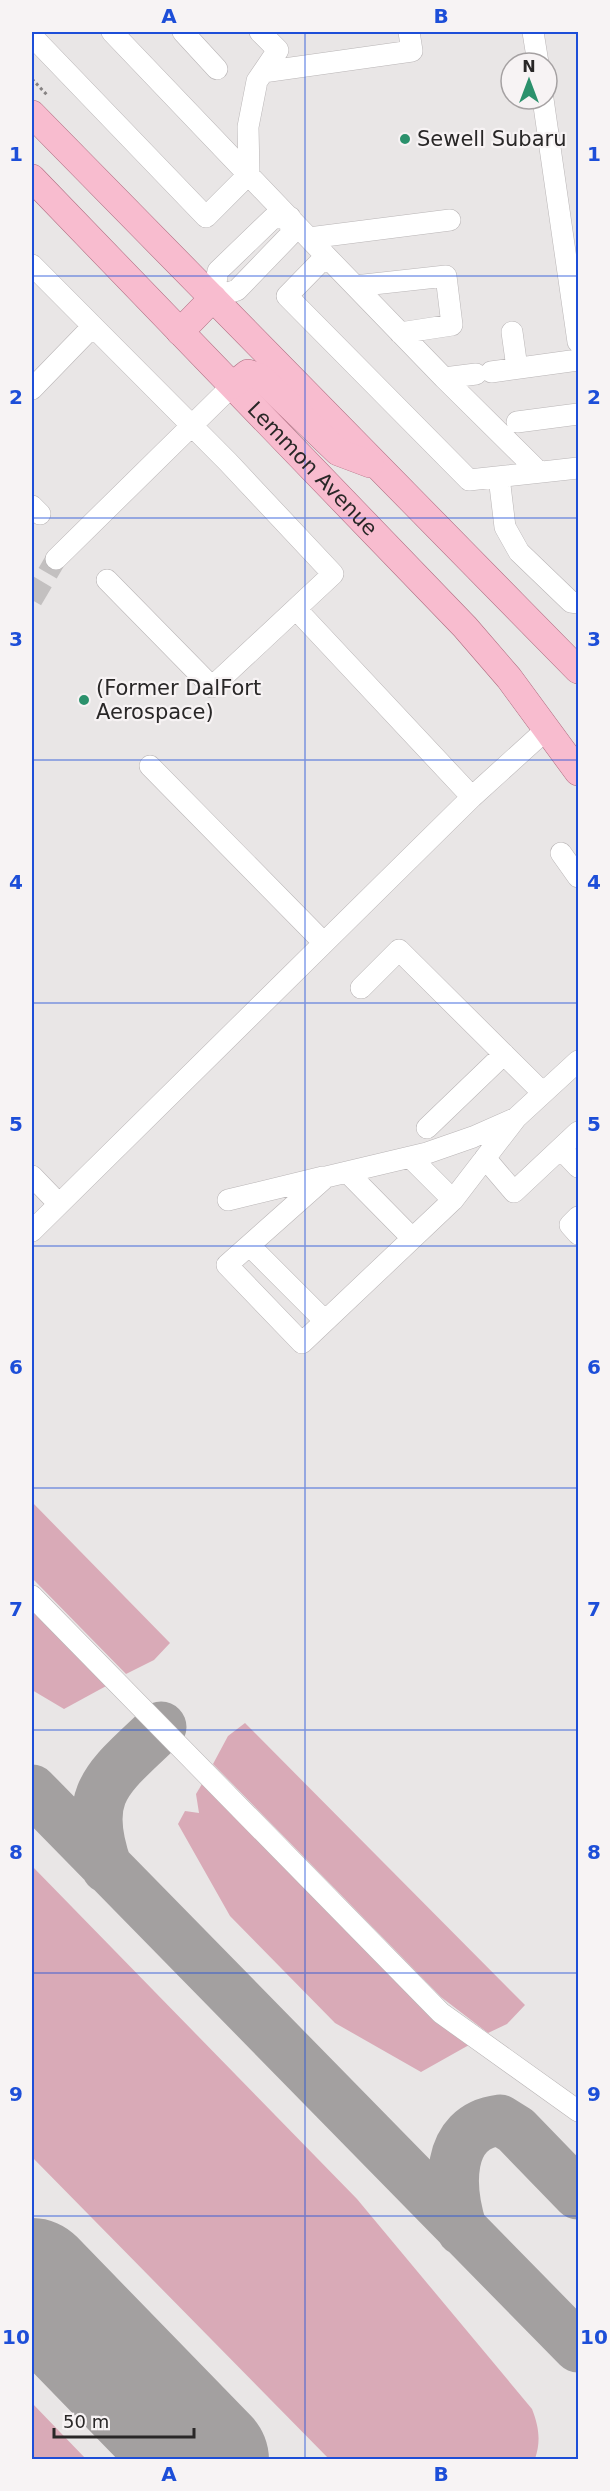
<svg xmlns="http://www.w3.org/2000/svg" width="610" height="2491" font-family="'DejaVu Sans',sans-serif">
<rect width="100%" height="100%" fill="#e9e6e6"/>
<!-- green -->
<path fill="#d9aab7" d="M 32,1502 L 170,1643 L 154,1660 L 126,1674 L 32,1578 Z
M 32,1607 L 108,1685 L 64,1709 L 32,1690 Z
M 245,1723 L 525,2005 L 507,2024 L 488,2033 L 441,1997 L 213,1764 L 228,1736 Z
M 202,1784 L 469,2045 L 421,2072 L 335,2023 L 230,1916 L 178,1824 L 185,1811 L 199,1813 L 196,1794 Z
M 32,1866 L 357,2199 L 532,2409 C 539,2427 541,2441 535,2459 L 329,2459 L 32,2157 Z
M 32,2403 L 86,2459 L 32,2459 Z"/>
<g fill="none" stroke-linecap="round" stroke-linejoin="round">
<!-- taxiway -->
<path stroke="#a3a0a0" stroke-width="51" d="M 32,1790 L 578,2347
M 107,1868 C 80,1791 110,1777 161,1727
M 462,2230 C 449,2189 444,2127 500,2120 L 516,2130 L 578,2194"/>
<!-- runway -->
<path stroke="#a3a0a0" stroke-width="126" d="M 32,2281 L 206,2460"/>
<!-- minor-tunnel -->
<path stroke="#c3c0c0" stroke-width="21" stroke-dasharray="21 10" stroke-linecap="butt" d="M 32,600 L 56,559"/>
<defs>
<path id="minor" d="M 112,32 L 326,256 L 287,296 L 469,480 L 578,468
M 183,32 L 217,69
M 533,32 L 538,63
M 32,36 L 206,217 L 249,174 L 248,127 L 257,81 L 278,50 L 260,32
M 263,72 L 412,51 L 409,32
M 543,99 L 578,342
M 290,217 L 291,234 L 237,290 L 213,298 L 218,271 L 273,218 Z
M 309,238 L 450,220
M 326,256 L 444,378 L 476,374
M 32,265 L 228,462 L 333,574 L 212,687 L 107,580
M 355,286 L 446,276 L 452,325 L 400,333
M 512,332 L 517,368
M 491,372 L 578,360
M 444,378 L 539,472
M 32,389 L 92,327
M 517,422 L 578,414
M 499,477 L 505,527 L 519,552 L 571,602 L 578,603
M 32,506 L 40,514
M 56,559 L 233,385
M 296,609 L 472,797 L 548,728
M 150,766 L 324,943
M 561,853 L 578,877
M 361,988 L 399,950 L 543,1093
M 516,1118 L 473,1137 L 427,1153 L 326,1177 L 227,1265 L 302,1343 L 453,1200 L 516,1118 L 578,1061
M 427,1128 L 504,1054
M 561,1149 L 578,1167
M 410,1157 L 453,1200
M 485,1158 L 514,1192 L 578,1132
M 347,1172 L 412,1238
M 32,1176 L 59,1204
M 228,1200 L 323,1177
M 578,1217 L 570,1225 L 578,1234
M 32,1231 L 472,797
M 250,1246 L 325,1321
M 32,1596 L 441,2013 L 578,2111"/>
<g id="major">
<path d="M 32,114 L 578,670"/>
<path id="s1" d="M 32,178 L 465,627 L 509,678 L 578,772"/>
<path d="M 180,332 L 213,298"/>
<path d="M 233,385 L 248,373 L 260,377 L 338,452 L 370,464"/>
</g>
</defs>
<!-- minor casing -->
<use href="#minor" stroke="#b9b5b6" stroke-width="22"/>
<!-- major casing -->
<use href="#major" stroke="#ad6b7f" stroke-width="28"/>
<!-- path -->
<path stroke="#868383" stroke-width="3" stroke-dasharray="3 3" stroke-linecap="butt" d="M 32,79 L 48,96"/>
<!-- minor -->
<use href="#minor" stroke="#fff" stroke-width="21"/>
<!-- major -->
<use href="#major" stroke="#f8bccf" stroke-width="27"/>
</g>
<!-- grid -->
<path fill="none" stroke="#1d4ed8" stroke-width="1.5" stroke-opacity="0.55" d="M 305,32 L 305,2460M 32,276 L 578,276M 32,518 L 578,518M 32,760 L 578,760M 32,1003 L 578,1003M 32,1246 L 578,1246M 32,1488 L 578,1488M 32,1730 L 578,1730M 32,1973 L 578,1973M 32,2216 L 578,2216"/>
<!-- markers -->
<g fill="#2b916c" stroke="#f7f3f4" stroke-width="2">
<circle cx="405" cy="139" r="6"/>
<circle cx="84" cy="700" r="6"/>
</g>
<g text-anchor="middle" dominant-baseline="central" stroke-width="4.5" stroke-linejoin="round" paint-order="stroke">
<!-- poi labels -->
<g font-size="21" fill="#292727" stroke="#f7f3f4" text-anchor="start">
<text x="417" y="139">Sewell Subaru</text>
<text x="96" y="688">(Former DalFort<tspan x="96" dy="24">Aerospace)</tspan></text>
</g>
<!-- street labels -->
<g font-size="21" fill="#292727" stroke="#f7f3f4">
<text stroke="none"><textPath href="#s1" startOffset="404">Lemmon Avenue</textPath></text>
</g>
</g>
<!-- border -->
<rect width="610" height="2491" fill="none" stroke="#f7f3f4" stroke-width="66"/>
<!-- north arrow -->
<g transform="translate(529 81)"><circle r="28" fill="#f7f3f4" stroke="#a5a1a2" stroke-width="1.5"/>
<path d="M0-4.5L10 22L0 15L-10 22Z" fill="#2b916c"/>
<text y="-9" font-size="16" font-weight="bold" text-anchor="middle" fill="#292727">N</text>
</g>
<!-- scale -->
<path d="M54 2428v9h140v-9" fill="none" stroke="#292727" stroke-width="3"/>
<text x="63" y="2428" font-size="18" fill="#292727" stroke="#f7f3f4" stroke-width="4.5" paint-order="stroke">50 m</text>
<rect x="33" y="33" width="544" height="2425" fill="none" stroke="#1d4ed8" stroke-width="2"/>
<g font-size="20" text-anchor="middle" font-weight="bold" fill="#1d4ed8">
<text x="169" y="23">A</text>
<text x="441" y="23">B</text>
<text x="16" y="161">1</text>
<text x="594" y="161">1</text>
<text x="16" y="404">2</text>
<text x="594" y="404">2</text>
<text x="16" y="646">3</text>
<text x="594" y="646">3</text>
<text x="16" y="889">4</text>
<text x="594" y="889">4</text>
<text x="16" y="1131">5</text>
<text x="594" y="1131">5</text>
<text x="16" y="1374">6</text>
<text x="594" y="1374">6</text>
<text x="16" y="1616">7</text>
<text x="594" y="1616">7</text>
<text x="16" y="1859">8</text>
<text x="594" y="1859">8</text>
<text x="16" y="2101">9</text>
<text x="594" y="2101">9</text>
<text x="16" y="2344">10</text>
<text x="594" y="2344">10</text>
<text x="169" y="2481">A</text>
<text x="441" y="2481">B</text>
</g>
</svg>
